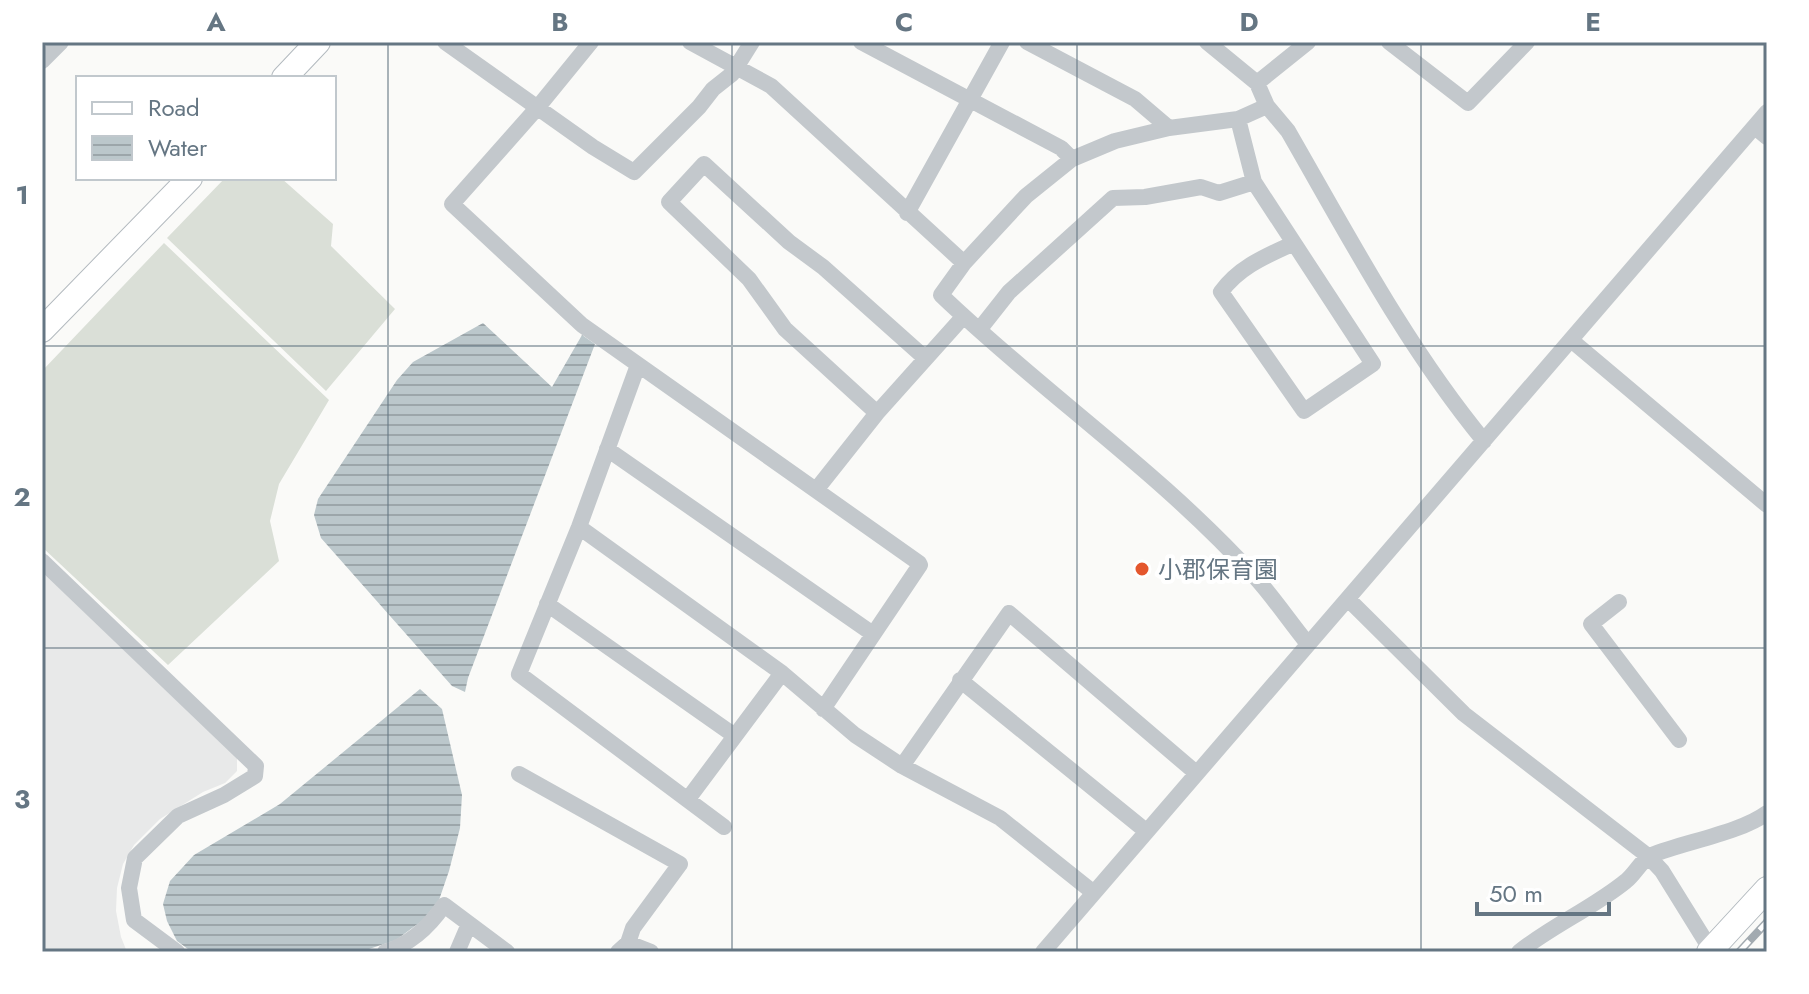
<svg xmlns="http://www.w3.org/2000/svg" width="1809" height="994" font-family="Jost,'Noto Sans JP',sans-serif">
<defs>
<pattern id="water-rules" width="6" height="5" patternUnits="userSpaceOnUse" patternTransform="scale(2)"><rect width="6" height="5" fill="#bbc7cb"/><path d="M0 2.5h6" fill="none" stroke="#9ca6aa"/></pattern>
</defs>
<rect width="100%" height="100%" fill="#fafaf8"/>
<!-- built -->
<path fill="#e8e9e9" d="M 42,572 L 237,758 L 237,771 L 225,783 L 203,792 L 160,819 L 134,845 L 123,864 L 117,888 L 116,911 L 121,937 L 127,952 L 42,952 Z"/>
<!-- grass -->
<path fill="#dadfd7" d="M 225,178 L 281,178 L 333,224 L 331,246 L 395,309 L 326,391 L 167,238 Z
M 164,243 L 329,400 L 279,484 L 270,521 L 279,561 L 168,665 L 42,547 L 42,371 Z"/>
<!-- water -->
<path fill="url(#water-rules)" d="M 483,323 L 552,387 L 582,335 L 595,344 L 468,678 L 465,692 L 452,686 L 321,538 L 314,515 L 318,499 L 397,380 L 413,362 Z
M 420,689 L 442,709 L 462,795 L 460,828 L 449,871 L 439,900 L 423,920 L 396,940 L 360,952 L 192,952 L 177,941 L 167,921 L 163,904 L 170,881 L 194,855 L 280,804 Z"/>
<g fill="none" stroke-linecap="round" stroke-linejoin="round">
<defs>
<path id="secondary" d="M 284,78 L 318,42
M 42,330 L 190,178
M 1709,952 L 1767,889"/>
</defs>
<!-- secondary casing -->
<use href="#secondary" stroke="#b3babf" stroke-width="26"/>
<!-- street -->
<path stroke="#c3c8cc" stroke-width="16" d="M 445,42 L 593,147 L 634,172 L 699,107 L 713,89 L 732,74 L 752,42
M 591,42 L 538,107 L 452,204 L 582,325 L 919,563 L 920,565 L 823,709
M 690,42 L 771,86 L 964,263
M 861,42 L 1061,148 L 1072,159
M 1027,42 L 1135,99 L 1169,128
M 1207,42 L 1257,83 L 1267,106 L 1288,131 C 1349,237 1406,346 1484,441
M 1389,42 L 1468,103 L 1527,42
M 42,61 L 61,42
M 1257,83 L 1308,42
M 1267,106 L 1238,119 L 1169,128 L 1115,141 L 1072,159 L 1026,196 L 964,263 L 941,295 C 1042,392 1160,472 1255,577 C 1274,598 1290,622 1308,644
M 1238,119 L 1254,182 L 1373,364 L 1304,411 L 1221,292 C 1239,267 1266,256 1292,244
M 1755,127 L 1767,137
M 907,213 L 1002,42
M 979,330 L 1009,292 L 1113,198 L 1145,197 L 1201,187 L 1219,193 L 1254,182
M 1571,340 L 1767,505
M 638,365 L 579,527 L 519,674 L 724,827
M 877,413 L 785,329 L 749,279 L 669,202 L 704,164 L 789,242 L 823,267 L 925,358
M 607,449 L 873,634
M 816,490 L 877,413 L 963,317
M 579,527 L 782,673 L 855,735 L 902,766 L 1000,818 L 1094,893
M 42,561 L 256,766 L 255,776 L 224,795 L 178,816 L 135,858 L 129,888 L 134,920 L 177,952
M 1348,599 L 1464,714 L 1648,856 L 1662,871 L 1711,950
M 1619,602 L 1591,624 L 1679,740
M 547,604 L 735,736
M 960,680 L 1146,831
M 902,766 L 1009,613 L 1195,772
M 519,774 L 680,864 L 633,928 L 628,943
M 688,799 L 782,673
M 385,952 C 411,944 429,927 444,905 L 507,952
M 457,952 L 469,924
M 618,952 L 628,943 L 651,952
M 1043,952 L 1767,112
M 1519,952 C 1553,925 1593,908 1626,881 C 1635,874 1642,859 1652,855 C 1684,842 1740,833 1767,813"/>
<!-- secondary -->
<use href="#secondary" stroke="#fff" stroke-width="24"/>
<defs>
<path id="rail" d="M 1739,952 L 1767,922"/>
</defs>
<!-- rail casing -->
<use href="#rail" stroke="#a2aab0" stroke-width="8"/>
<!-- rail -->
<use href="#rail" stroke="#fff" stroke-width="5" stroke-dasharray="15" stroke-linecap="butt"/>
</g>
<!-- grid -->
<path fill="none" stroke="#657683" stroke-width="2" stroke-opacity="0.55" d="M 388,42 L 388,952M 732,42 L 732,952M 1077,42 L 1077,952M 1421,42 L 1421,952M 42,346 L 1767,346M 42,648 L 1767,648"/>
<!-- markers -->
<circle fill="#e4572e" stroke="#fff" stroke-width="3" cx="1142" cy="569" r="8"/>
<g text-anchor="middle" dominant-baseline="central" stroke-width="8" stroke-linejoin="round" paint-order="stroke">
<!-- poi labels -->
<g font-size="24" fill="#657683" stroke="#fff" text-anchor="start">
<text x="1158" y="569">小郡保育園</text>
</g>
</g>
<!-- border -->
<rect width="1809" height="994" fill="none" stroke="#ffffff" stroke-width="88"/>
<!-- legend -->
<rect x="76" y="76" width="260" height="104" fill="#ffffff" stroke="#c1c8cd" stroke-width="2"/>
<rect x="92" y="102" width="40" height="12" fill="#ffffff" stroke="#c1c8cd" stroke-width="2"/>
<text x="148" y="116" font-size="24" fill="#657683">Road</text>
<rect x="92" y="136" width="40" height="24" fill="url(#water-rules)" stroke="#c1c8cd" stroke-width="2"/>
<text x="148" y="156" font-size="24" fill="#657683">Water</text>
<!-- scale -->
<path d="M1477 902v12h132v-12" fill="none" stroke="#657683" stroke-width="4"/>
<text x="1489" y="902" font-size="24" fill="#657683" stroke="#ffffff" stroke-width="6" paint-order="stroke">50 m</text>
<rect x="44" y="44" width="1721" height="906" fill="none" stroke="#657683" stroke-width="3"/>
<g font-size="26" text-anchor="middle" font-weight="bold" fill="#657683">
<text x="216" y="31">A</text>
<text x="560" y="31">B</text>
<text x="904" y="31">C</text>
<text x="1249" y="31">D</text>
<text x="1593" y="31">E</text>
<text x="22" y="204">1</text>
<text x="22" y="506">2</text>
<text x="22" y="808">3</text>
</g>
</svg>
